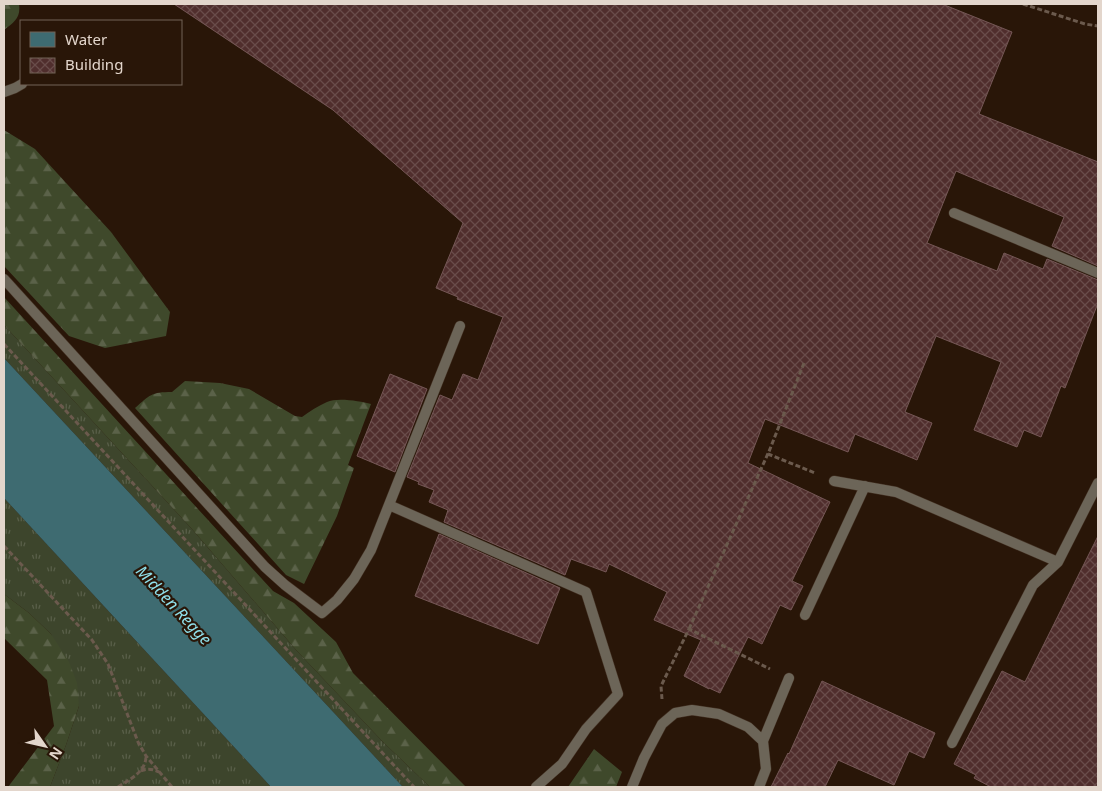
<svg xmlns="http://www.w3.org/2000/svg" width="1102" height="791" font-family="'Noto Sans',sans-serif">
<defs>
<pattern id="grass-tufts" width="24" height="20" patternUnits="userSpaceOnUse" patternTransform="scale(1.25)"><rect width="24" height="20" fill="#3d452c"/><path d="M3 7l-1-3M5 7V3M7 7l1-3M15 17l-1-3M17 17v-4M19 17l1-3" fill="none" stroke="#595f49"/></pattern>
<pattern id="forest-firs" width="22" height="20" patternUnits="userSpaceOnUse" patternTransform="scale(1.25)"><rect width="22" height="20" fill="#3f492b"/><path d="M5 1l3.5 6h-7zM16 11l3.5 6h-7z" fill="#5b6249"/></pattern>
<pattern id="building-cross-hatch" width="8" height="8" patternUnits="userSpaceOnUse" patternTransform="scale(1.25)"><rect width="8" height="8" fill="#502e2d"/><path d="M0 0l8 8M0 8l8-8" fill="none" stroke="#694c4a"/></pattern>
</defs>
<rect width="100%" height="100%" fill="#291608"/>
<!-- grass -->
<path fill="url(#grass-tufts)" d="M 4,325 L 191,528 L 297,651 L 383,742 L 430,787 L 403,787 L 4,358 Z
M 4,498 L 271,787 L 50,787 L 66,745 L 79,706 L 51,634 L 29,613 L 4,594 Z"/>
<!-- forest -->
<path fill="url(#forest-firs)" d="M 4,4 L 19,4 C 21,18 14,22 4,30 Z
M 4,130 L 35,149 L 111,232 L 170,312 L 166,336 L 105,348 L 69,336 L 4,266 Z
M 4,297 L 273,591 L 294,603 L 336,642 L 353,673 L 466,787 L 430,787 L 383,742 L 297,651 L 191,528 L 4,325 Z
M 185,381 L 220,383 L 249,389 L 295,416 L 302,417 C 310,411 318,406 327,402 C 337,397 360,401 371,404 L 348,465 L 354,468 L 337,516 L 304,584 L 286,575 L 135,408 C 150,395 151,392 172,392 Z
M 4,594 L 29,613 L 51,634 L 69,662 L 77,683 L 79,706 L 66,745 L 50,787 L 8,787 L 54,726 L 47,680 L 4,638 Z
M 594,749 L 622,772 L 616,787 L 568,787 Z"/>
<!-- water -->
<path fill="#3e6b71" d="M 4,358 L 403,787 L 271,787 L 4,498 Z"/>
<!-- building -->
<path fill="url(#building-cross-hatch)" stroke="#755756" d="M 174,4 L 942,4 L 1012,32 L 979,114 L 1098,162 L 1098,266 L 1052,246 L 1064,217 L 956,171 L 927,243 L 997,271 L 1004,253 L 1043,269 L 1047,259 L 1098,280 L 1098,303 L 1065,388 L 1061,386 L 1041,437 L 1024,430 L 1017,447 L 974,430 L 1001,362 L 936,336 L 905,412 L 932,423 L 917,460 L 855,434 L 848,452 L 765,419 L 748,463 L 830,502 L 792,581 L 803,586 L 791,610 L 780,605 L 762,644 L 748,637 L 720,693 L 709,688 L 709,689 L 684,676 L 701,640 L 654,620 L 667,592 L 609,564 L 606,572 L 571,559 L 565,575 L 444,522 L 448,510 L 429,502 L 434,490 L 418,484 L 419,482 L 407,477 L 440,395 L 452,400 L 463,374 L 478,380 L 503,317 L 457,299 L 458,297 L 436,288 L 463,223 L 333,110 Z
M 390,374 L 427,389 L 395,472 L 357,456 Z
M 439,534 L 560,588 L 538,644 L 415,596 Z
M 1098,536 L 1098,787 L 991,787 L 974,778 L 976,775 L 954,764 L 1002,671 L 1025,682 Z
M 822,681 L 935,733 L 924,758 L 909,751 L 894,785 L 838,760 L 825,787 L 771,787 L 788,753 L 789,754 Z"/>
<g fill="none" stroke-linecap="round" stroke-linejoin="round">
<defs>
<path id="service" d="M 4,92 L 15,88 L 22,84
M 954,213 L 1098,273
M 4,279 L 265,567 L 285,585 L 322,613 L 337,600 L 354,579 L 371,550 L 460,326
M 834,481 L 896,492 L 1058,562
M 389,505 L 586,592 L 618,694 L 586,729 L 562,764 L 536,787
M 805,615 L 865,486
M 763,741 L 789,678
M 952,743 L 1033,585 L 1058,562 L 1098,483
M 632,787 L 644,758 L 662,724 L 675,713 L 692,710 L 719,714 L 748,727 L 763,741 L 766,769 L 759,787"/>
</defs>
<!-- service casing -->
<use href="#service" stroke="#433123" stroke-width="11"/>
<!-- path -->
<path stroke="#6b5a4d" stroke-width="3" stroke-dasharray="5 2.5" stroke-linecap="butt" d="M 1023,4 L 1085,24 L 1098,26
M 4,344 L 414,787
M 804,363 L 768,454 L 815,473
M 4,546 L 92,640 L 108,664 L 138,742 L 146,756 L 172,787
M 689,629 L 770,449
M 662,699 L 661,686 L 689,629 L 770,669
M 141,771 C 147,768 153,769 159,772
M 118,787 C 130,779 146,772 146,756"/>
<!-- service -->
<use href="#service" stroke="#6c6558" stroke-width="10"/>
</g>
<g text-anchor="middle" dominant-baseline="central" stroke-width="4.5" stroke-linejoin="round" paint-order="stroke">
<!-- water labels -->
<g font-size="16" font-style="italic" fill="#90e1ec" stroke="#291608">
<text transform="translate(174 605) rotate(47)">Midden Regge</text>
</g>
</g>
<!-- border -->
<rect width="1102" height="791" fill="none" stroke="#e3d6cc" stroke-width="10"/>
<!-- legend -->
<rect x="20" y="20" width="162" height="65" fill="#291608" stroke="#736356"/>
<rect x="30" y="32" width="25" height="15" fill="#3e6b71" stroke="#736356"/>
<text x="65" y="45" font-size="15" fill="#e3d6cc">Water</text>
<rect x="30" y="58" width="25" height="15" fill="url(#building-cross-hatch)" stroke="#736356"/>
<text x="65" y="70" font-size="15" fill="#e3d6cc">Building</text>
<!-- north arrow -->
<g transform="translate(45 746) rotate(124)" stroke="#291608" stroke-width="4" paint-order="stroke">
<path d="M0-4L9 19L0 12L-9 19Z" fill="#e3d6cc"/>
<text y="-8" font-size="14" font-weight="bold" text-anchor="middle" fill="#e3d6cc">N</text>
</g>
</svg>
